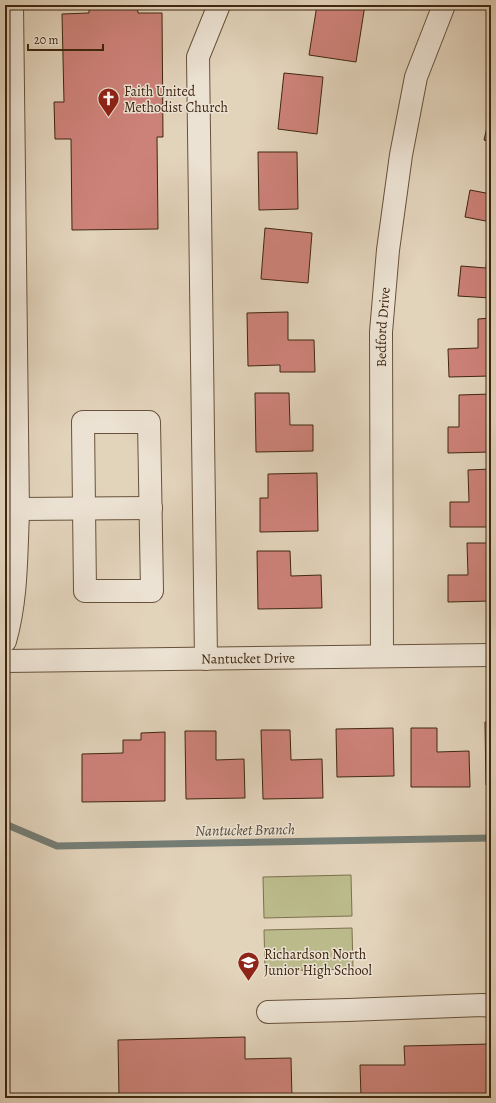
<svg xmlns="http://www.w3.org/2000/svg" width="496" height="1103" font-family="Alegreya,serif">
<rect width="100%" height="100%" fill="#e2d3bb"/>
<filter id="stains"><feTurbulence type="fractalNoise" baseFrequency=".005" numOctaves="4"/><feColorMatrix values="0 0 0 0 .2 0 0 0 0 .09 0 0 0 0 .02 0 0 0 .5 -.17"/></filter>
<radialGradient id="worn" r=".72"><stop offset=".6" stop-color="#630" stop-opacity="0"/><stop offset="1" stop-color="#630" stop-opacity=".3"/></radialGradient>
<!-- green -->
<path fill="#bbba8b" stroke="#7d704d" d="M 351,875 L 352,916 L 264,918 L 263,877 Z
M 352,928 L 353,969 L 265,971 L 264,930 Z"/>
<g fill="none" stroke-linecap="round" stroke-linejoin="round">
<!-- stream -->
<path stroke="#747d75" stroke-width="7" d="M 5,824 L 57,846 L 491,838"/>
</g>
<!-- building -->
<path fill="#cd8279" stroke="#3f270f" d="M 89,5 L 137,5 L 138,13 L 162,13 L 163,137 L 157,137 L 158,229 L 72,230 L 71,139 L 55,139 L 54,102 L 64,102 L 62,14 L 89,13 Z
M 317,5 L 365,5 L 356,62 L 309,55 Z
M 284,73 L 323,77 L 317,134 L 278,129 Z
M 490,115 L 491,115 L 491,142 L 484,140 Z
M 258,152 L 297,152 L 298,209 L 259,210 Z
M 470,190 L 491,194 L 491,222 L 465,217 Z
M 265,228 L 312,233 L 308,283 L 261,279 Z
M 488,241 L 491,241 L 491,298 L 458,296 L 461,266 L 486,268 Z
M 288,312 L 288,340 L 314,340 L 315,372 L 280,372 L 280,365 L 248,366 L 247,313 Z
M 491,318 L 491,376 L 449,377 L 448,349 L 478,348 L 478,319 Z
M 255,393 L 289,393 L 290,425 L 313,425 L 313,451 L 256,452 Z
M 491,394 L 491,452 L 448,453 L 448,427 L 459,427 L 459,395 Z
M 491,469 L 491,527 L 450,527 L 450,502 L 469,502 L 468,470 Z
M 317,473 L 318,531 L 260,532 L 260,498 L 268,498 L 268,474 Z
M 467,543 L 491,543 L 491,601 L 448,602 L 448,575 L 468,575 Z
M 257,551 L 290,551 L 291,576 L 321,575 L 322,608 L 258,609 Z
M 485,722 L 491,722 L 491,785 L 486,785 Z
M 393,728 L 394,776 L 337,777 L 336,729 Z
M 411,728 L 437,728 L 437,752 L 469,751 L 470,787 L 411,787 Z
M 261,730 L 290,730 L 291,760 L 322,759 L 323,798 L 263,799 Z
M 185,731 L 216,731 L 216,760 L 244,759 L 245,798 L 186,799 Z
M 165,732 L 165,801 L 82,802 L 82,754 L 123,753 L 123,740 L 141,740 L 141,733 Z
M 245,1037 L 245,1059 L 291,1058 L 292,1098 L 119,1098 L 118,1040 Z
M 491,1044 L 491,1098 L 361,1098 L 360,1065 L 405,1065 L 404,1046 Z"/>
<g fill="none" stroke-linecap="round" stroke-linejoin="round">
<defs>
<g id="minor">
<path d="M 83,422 L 149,422 L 152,591 L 85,591 Z"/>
<path d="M 17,509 L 151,508"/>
<path d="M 5,641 C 17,599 16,556 18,513 L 12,5"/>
<path id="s1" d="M 382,656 L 381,332 L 388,250 L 401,155 L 416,77 L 444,5"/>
<path d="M 206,659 L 198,57 L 219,5"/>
<path id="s2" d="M 5,661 L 491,655"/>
<path d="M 268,1012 L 348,1010 L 482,1005 L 491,1006"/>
</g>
</defs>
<!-- minor casing -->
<use href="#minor" stroke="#68523a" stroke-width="24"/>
<!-- minor -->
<use href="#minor" stroke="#ece2d3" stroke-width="22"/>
</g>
<!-- icons -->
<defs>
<symbol id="church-pin" viewBox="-11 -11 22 30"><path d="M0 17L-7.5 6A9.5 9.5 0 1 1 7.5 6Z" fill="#8f2418" stroke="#ece2d3"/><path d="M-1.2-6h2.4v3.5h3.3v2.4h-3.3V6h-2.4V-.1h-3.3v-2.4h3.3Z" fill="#fff"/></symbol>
<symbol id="school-pin" viewBox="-11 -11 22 30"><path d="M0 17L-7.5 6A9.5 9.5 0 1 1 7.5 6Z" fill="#8f2418" stroke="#ece2d3"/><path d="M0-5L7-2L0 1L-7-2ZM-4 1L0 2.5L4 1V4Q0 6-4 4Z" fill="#fff"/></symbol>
</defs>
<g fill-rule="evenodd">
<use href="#church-pin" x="96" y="86" width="25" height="34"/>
<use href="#school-pin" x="236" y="950" width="25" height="34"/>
</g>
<g text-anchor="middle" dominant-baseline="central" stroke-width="3" stroke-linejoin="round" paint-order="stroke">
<!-- poi labels -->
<g font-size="14" fill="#3f270f" stroke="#ece2d3" text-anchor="start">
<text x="124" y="91">Faith United<tspan x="124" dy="16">Methodist Church</tspan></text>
<text x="264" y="954">Richardson North<tspan x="264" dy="16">Junior High School</tspan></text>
</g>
<!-- street labels -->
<g font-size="14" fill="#3f270f" stroke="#ece2d3">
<text stroke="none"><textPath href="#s1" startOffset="329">Bedford Drive</textPath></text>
<text stroke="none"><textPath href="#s2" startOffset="243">Nantucket Drive</textPath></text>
</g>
<!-- water labels -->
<g font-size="15" font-style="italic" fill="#554b3a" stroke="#ece2d3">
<text transform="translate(245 830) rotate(-1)">Nantucket Branch</text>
</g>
</g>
<!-- margin -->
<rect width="496" height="1103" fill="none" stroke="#e2d3bb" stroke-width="20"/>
<rect x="6" y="6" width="484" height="1091" fill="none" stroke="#3f270f" stroke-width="2"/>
<rect x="10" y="10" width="476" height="1083" fill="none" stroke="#3f270f"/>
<!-- scale -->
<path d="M28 44v6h75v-6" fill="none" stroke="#3f270f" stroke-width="2"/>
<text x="34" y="44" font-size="12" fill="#3f270f" stroke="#ece2d3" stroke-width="3" paint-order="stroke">20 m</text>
<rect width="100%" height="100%" filter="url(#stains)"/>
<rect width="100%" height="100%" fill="url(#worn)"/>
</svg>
